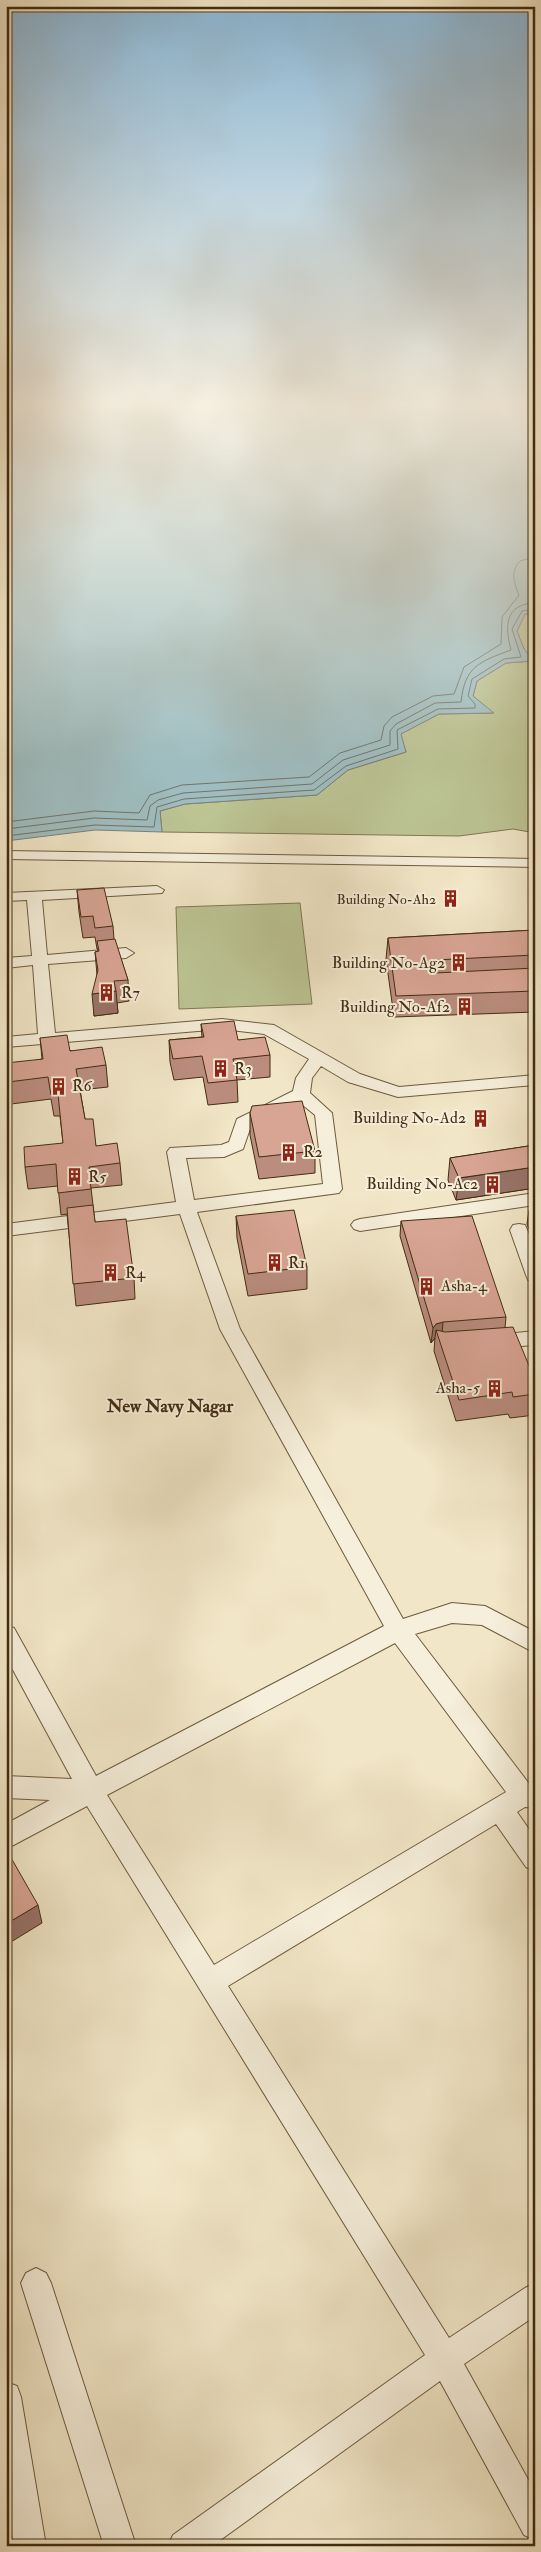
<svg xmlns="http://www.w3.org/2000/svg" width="541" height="2552" font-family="'IM FELL Double Pica',serif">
<rect width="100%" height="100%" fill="#f1e6c7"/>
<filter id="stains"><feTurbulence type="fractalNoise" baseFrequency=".004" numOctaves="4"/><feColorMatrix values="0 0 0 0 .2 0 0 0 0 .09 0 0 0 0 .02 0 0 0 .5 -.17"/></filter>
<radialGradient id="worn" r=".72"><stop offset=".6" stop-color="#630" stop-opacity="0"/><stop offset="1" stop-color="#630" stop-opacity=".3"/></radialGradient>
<!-- green -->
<path fill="#bcc494" stroke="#807852" d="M 525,614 L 535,614 L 535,833 L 513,829 L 459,836 L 162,832 L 160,811 L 185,804 L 317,795 L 348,770 L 406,752 L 400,734 L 439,714 L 493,713 L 473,696 L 477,681 L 506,663 L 534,661 L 524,649 L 517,631 Z
M 300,903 L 312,1004 L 179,1009 L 176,907 Z"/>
<!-- water -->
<path fill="#9fbdc0" stroke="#7a837a" d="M 6,406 L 535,406 L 535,576 L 531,577 L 535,584 L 535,614 L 525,614 L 517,631 L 524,649 L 534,661 L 506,663 L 477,681 L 473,696 L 494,713 L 439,714 L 401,734 L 406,752 L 348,770 L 317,795 L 185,804 L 160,811 L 162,832 L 95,830 L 6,841 Z"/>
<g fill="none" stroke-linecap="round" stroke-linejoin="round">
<!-- shore -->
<path stroke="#717468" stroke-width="1" d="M 6,822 L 94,811 L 139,813 L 150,795 L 182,785 L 309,777 L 340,753 L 381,740 L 384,726 L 392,717 L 433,696 L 454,694 L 464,667 L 501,644 L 502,617 L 519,595 C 514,583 510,571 520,561 L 535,557
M 6,829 L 94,818 L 147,820 L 150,806 L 158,800 L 183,793 L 312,784 L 343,760 L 390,745 L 390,731 L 396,724 L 435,703 L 461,702 C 465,666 479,662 511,650 C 505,627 504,604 535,603
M 6,836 L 95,825 L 154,827 L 157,807 L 184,799 L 314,790 L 346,766 L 398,749 L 397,730 L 438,709 L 475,708 L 475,704 L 468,696 L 472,679 L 504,659 L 521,657 L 512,629 L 522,611 L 535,609"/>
<defs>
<path id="street" d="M 6,851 L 535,859 L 535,867 L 6,859 Z
M 157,886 L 164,890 L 162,893 L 42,900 L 47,955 L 126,948 L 134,953 L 126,958 L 48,964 L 55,1033 L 222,1019 L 274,1025 L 360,1074 L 399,1087 L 535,1075 L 535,1085 L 398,1097 L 348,1082 L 321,1066 L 312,1078 L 310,1093 L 332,1113 L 342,1189 L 339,1193 L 197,1212 L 240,1329 L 403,1619 L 452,1603 L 485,1606 L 535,1632 L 535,1653 L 482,1625 L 452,1623 L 415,1634 L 530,1785 L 535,1786 L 535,1808 L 525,1807 L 517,1812 L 535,1838 L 535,1871 L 526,1867 L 496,1824 L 228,1986 L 449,2338 L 525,2288 L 535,2283 L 535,2316 L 464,2364 L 535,2492 L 535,2540 L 524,2535 L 440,2381 L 212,2546 L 168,2546 L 173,2535 L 425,2355 L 87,1806 L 6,1849 L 6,1824 L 50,1800 L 6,1798 L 6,1776 L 72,1779 L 6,1657 L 6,1625 L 14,1628 L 96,1776 L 384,1626 L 220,1329 L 180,1214 L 6,1236 L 6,1224 L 176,1202 L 167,1152 L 170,1148 L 221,1145 L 229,1142 L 237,1119 L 293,1091 L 296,1078 L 309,1059 L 264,1034 L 222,1029 L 6,1047 L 6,1037 L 38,1034 L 33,965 L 6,968 L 6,958 L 32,956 L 27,900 L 6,901 L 6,893 ZM 299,1102 L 315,1115 L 323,1184 L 194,1200 L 186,1158 L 224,1157 L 243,1149 L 251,1126 ZM 395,1643 L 506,1792 L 214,1965 L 107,1795 Z
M 535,1193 L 535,1205 L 360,1231 L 354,1229 L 351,1225 L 354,1221 L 360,1219 Z
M 519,1224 L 525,1225 L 535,1248 L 535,1282 L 528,1280 L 526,1275 L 510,1230 L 513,1225 Z
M 535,1331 L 535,1345 L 493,1348 L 486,1346 L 483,1341 L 486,1336 Z
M 36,2268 L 46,2273 L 51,2283 L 136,2546 L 104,2546 L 21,2283 L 26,2273 Z
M 6,2382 L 17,2386 L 21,2397 L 46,2546 L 14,2546 L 6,2497 Z"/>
</defs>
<!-- street casing -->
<use href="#street" stroke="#6e5a3e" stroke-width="2"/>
<!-- street -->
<use href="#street" fill="#f6efdb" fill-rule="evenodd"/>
</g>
<!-- wall -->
<path fill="#ba8d7f" stroke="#432c10" d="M 77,890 L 113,926 L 114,939 L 128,980 L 129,1001 L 117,1003 L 118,1013 L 94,1016 L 97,975 L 95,952 L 98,951 L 98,949 L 97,949 L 95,937 L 83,938 L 79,912 Z
M 535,930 L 535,1012 L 394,1017 L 386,959 L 388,938 Z
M 201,1024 L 238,1040 L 270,1055 L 270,1077 L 237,1080 L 238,1102 L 208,1105 L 203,1077 L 174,1080 L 170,1062 L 169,1040 L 202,1037 Z
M 40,1038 L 106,1065 L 108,1087 L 80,1090 L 85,1119 L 96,1146 L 120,1163 L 122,1185 L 91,1188 L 95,1222 L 134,1278 L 135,1299 L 76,1306 L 67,1214 L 61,1215 L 58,1186 L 28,1189 L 25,1167 L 63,1143 L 60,1116 L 54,1116 L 51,1099 L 11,1104 L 6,1067 L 42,1059 Z
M 250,1113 L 315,1151 L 315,1173 L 259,1179 L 250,1135 Z
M 535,1145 L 535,1188 L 456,1200 L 448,1180 L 450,1158 Z
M 535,1209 L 535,1243 L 527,1224 L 529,1210 Z
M 236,1216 L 307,1267 L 307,1289 L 248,1296 L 237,1238 Z
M 401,1221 L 506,1317 L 505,1328 L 535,1380 L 535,1415 L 510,1418 L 508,1414 L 456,1421 L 434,1351 L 435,1338 L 431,1343 L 400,1236 Z"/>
<!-- shaded-wall -->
<path fill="#977368" stroke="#432c10" d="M 435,960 L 433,981 L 425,967 Z
M 116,991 L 118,1013 L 94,1016 L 92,994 Z
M 535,1167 L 535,1188 L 456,1200 L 459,1178 Z
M 443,1322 L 442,1336 L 436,1330 L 435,1338 L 431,1343 L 433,1328 L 436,1324 Z
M 38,1905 L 42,1923 L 6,1945 L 6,1924 Z"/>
<!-- building -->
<path fill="#d8a494" stroke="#432c10" d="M 104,888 L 113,926 L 95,928 L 93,916 L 81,917 L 77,890 Z
M 535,930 L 535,955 L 435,960 L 425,967 L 435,973 L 535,968 L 535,991 L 396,996 L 388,938 Z
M 115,939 L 128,980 L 114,981 L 116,991 L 92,994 L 98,970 L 95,952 L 99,951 L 97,941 Z
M 234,1021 L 238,1040 L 265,1037 L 270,1055 L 233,1059 L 237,1080 L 208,1083 L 202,1056 L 173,1059 L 169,1040 L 204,1037 L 201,1024 Z
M 67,1035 L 70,1051 L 102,1047 L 106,1065 L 76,1069 L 85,1119 L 93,1119 L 96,1146 L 117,1143 L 120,1163 L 89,1167 L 91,1189 L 58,1193 L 56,1164 L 25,1167 L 24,1147 L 63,1143 L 58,1094 L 51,1095 L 48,1077 L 8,1082 L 6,1063 L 43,1059 L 40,1038 Z
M 302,1101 L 315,1151 L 259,1157 L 250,1113 L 252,1106 Z
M 535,1145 L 535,1167 L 459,1178 L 450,1158 Z
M 93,1205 L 95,1222 L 126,1219 L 134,1278 L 73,1284 L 67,1208 Z
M 535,1209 L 535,1223 L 529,1210 Z
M 294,1210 L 307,1267 L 248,1274 L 236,1216 Z
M 472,1216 L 506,1317 L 443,1322 L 436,1324 L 433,1328 L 401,1221 Z
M 513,1327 L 535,1380 L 535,1394 L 513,1397 L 512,1392 L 459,1400 L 436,1330 L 445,1332 Z
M 6,1849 L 38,1905 L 6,1924 Z"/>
<!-- sky -->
<linearGradient id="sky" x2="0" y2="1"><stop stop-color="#8bb8d8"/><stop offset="0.53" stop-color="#f9f4e6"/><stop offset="1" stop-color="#f9f4e6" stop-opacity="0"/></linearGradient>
<rect width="541" height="763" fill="url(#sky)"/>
<!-- icons -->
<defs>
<symbol id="building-bare" viewBox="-9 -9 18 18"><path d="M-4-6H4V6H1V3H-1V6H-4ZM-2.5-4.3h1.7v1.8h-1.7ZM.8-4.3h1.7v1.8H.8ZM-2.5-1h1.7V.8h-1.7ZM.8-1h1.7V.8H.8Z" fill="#8f2418" stroke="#f6efdb" stroke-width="2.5" paint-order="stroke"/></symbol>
</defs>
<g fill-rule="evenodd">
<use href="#building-bare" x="438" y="886" width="25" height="25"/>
<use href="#building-bare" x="446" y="950" width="25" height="25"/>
<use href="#building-bare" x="94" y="980" width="25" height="25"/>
<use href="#building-bare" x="452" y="994" width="25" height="25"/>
<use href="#building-bare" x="208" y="1056" width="25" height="25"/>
<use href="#building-bare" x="46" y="1074" width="25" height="25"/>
<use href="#building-bare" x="468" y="1106" width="25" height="25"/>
<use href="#building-bare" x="276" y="1140" width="25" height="25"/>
<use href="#building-bare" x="62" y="1164" width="25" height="25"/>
<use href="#building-bare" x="480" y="1172" width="25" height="25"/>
<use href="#building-bare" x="262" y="1250" width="25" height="25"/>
<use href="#building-bare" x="98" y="1260" width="25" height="25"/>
<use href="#building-bare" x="414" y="1274" width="25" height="25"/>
<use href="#building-bare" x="482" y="1376" width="25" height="25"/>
</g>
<g text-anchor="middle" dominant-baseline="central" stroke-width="4" stroke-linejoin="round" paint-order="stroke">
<!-- far-poi labels -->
<g font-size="14" fill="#432c10" stroke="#f6efdb" text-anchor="end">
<text x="436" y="899">Building No-Ah2</text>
</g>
<!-- poi labels -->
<g font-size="16" fill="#432c10" stroke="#f6efdb" text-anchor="start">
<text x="445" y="963" text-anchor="end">Building No-Ag2</text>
<text x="121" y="993">R7</text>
<text x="450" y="1007" text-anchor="end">Building No-Af2</text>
<text x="234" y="1069">R3</text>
<text x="72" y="1086">R6</text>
<text x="466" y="1118" text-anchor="end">Building No-Ad2</text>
<text x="303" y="1152">R2</text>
<text x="88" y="1177">R5</text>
<text x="478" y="1184" text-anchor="end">Building No-Ac2</text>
<text x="288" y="1263">R1</text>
<text x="125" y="1273">R4</text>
<text x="441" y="1286">Asha-4</text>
<text x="480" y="1388" text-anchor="end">Asha-5</text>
</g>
<!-- neighbourhood labels -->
<g font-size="18" font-weight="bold" fill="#432c10" stroke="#f6efdb">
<text x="170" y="1406">New Navy Nagar</text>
</g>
</g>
<!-- margin -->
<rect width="541" height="2552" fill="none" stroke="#f1e6c7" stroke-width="25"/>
<rect x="8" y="8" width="526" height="2537" fill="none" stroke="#432c10" stroke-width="2.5"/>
<rect x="12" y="12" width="516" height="2527" fill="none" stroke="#432c10"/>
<rect width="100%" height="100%" filter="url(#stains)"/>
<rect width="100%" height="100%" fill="url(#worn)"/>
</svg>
